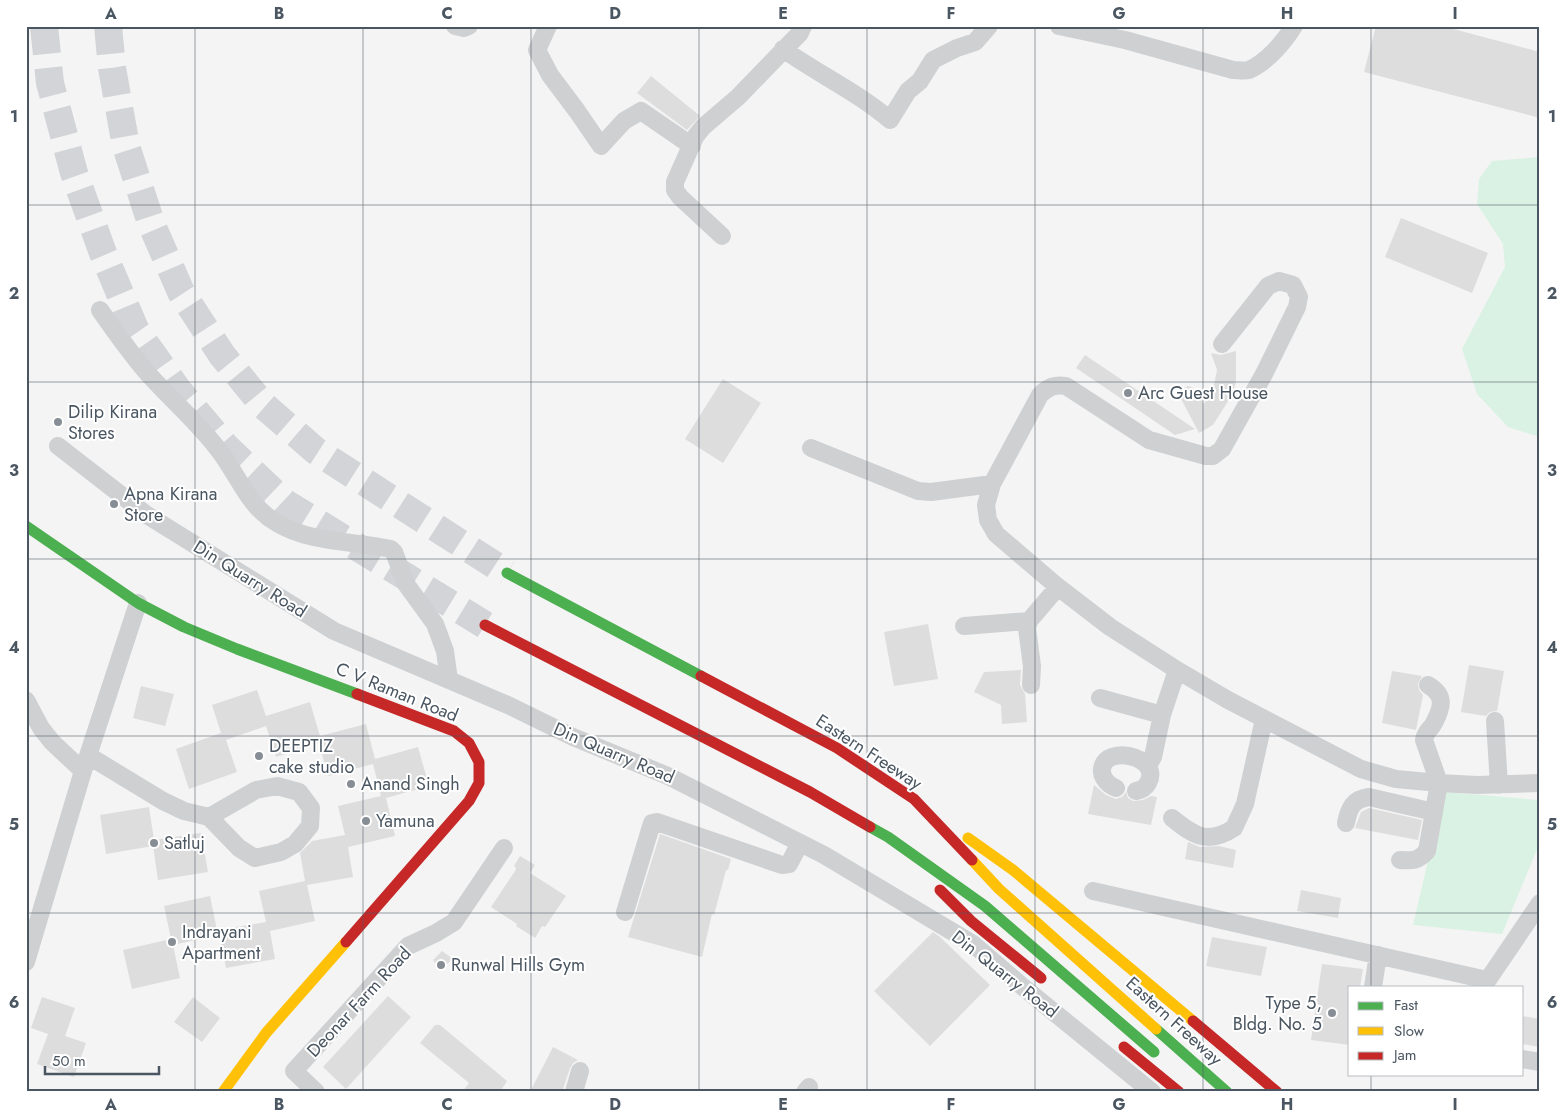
<svg xmlns="http://www.w3.org/2000/svg" width="1566" height="1118" font-family="Jost,sans-serif">
<rect width="100%" height="100%" fill="#f4f4f4"/>
<!-- green -->
<path fill="#d9f2e3" d="M 1540,157 L 1540,437 L 1508,427 L 1477,394 L 1462,349 L 1505,267 L 1503,244 L 1477,204 L 1479,179 L 1492,161 Z
M 1444,792 L 1540,800 L 1540,842 L 1502,934 L 1413,925 Z"/>
<!-- building -->
<path fill="#ddddde" d="M 1376,26 L 1442,26 L 1540,52 L 1540,118 L 1364,72 Z
M 651,76 L 700,116 L 687,130 L 637,93 Z
M 1401,218 L 1488,253 L 1472,293 L 1385,257 Z
M 1236,351 L 1236,382 L 1232,395 L 1213,425 L 1199,433 L 1179,395 L 1182,389 L 1188,386 L 1193,388 L 1204,404 L 1214,385 L 1217,370 L 1211,353 L 1221,355 Z
M 1085,355 L 1195,429 L 1175,435 L 1076,368 Z
M 723,379 L 761,403 L 723,463 L 685,439 Z
M 928,624 L 938,679 L 894,686 L 884,632 Z
M 1469,665 L 1504,671 L 1497,711 L 1490,712 L 1486,716 L 1461,712 Z
M 1021,670 L 1020,685 L 1025,694 L 1027,722 L 1002,724 L 1001,705 L 974,692 L 984,672 Z
M 1392,671 L 1422,676 L 1418,684 L 1419,690 L 1423,695 L 1416,730 L 1382,723 Z
M 141,686 L 174,694 L 165,726 L 133,718 Z
M 257,690 L 266,716 L 310,702 L 320,736 L 366,724 L 375,759 L 418,747 L 429,786 L 386,798 L 395,836 L 348,847 L 353,877 L 307,885 L 315,921 L 270,931 L 275,959 L 226,968 L 219,930 L 266,922 L 259,891 L 305,881 L 300,853 L 312,841 L 345,835 L 338,806 L 381,796 L 373,764 L 328,776 L 319,743 L 276,757 L 266,726 L 226,740 L 237,772 L 189,789 L 176,749 L 221,733 L 212,705 Z
M 1094,785 L 1106,795 L 1116,799 L 1122,797 L 1126,792 L 1128,798 L 1133,801 L 1143,800 L 1151,796 L 1157,797 L 1151,825 L 1088,814 Z
M 149,807 L 154,840 L 201,833 L 208,872 L 158,880 L 153,846 L 106,854 L 100,815 Z
M 1369,808 L 1422,820 L 1418,840 L 1355,828 L 1361,812 Z
M 660,834 L 731,859 L 728,870 L 726,870 L 714,915 L 712,914 L 702,957 L 628,937 Z
M 1188,842 L 1200,847 L 1219,846 L 1236,850 L 1233,868 L 1185,859 Z
M 520,856 L 535,865 L 530,873 L 566,896 L 545,927 L 542,926 L 535,938 L 516,926 L 517,924 L 491,907 L 515,871 L 516,868 L 514,866 Z
M 1301,890 L 1341,898 L 1338,918 L 1297,911 Z
M 210,896 L 218,935 L 173,945 L 180,978 L 132,989 L 123,950 L 171,939 L 164,906 Z
M 933,932 L 940,937 L 990,985 L 930,1046 L 874,991 Z
M 1212,937 L 1267,947 L 1261,976 L 1206,966 Z
M 442,951 L 453,959 L 440,970 L 433,960 Z
M 1322,964 L 1363,969 L 1360,987 L 1350,987 L 1350,1045 L 1311,1040 Z
M 388,996 L 411,1017 L 346,1089 L 323,1067 Z
M 42,997 L 75,1008 L 65,1036 L 86,1043 L 74,1077 L 37,1064 L 48,1034 L 31,1028 Z
M 193,997 L 220,1018 L 202,1042 L 174,1022 Z
M 1522,1016 L 1540,1019 L 1540,1047 L 1522,1044 Z
M 435,1025 L 440,1025 L 507,1081 L 500,1092 L 462,1092 L 469,1083 L 420,1043 Z
M 553,1047 L 578,1060 L 573,1063 L 570,1068 L 562,1092 L 530,1092 Z"/>
<g fill="none" stroke-linecap="round" stroke-linejoin="round">
<!-- highway-tunnel -->
<path stroke="#d2d4d7" stroke-width="28" stroke-dasharray="28 14" stroke-linecap="butt" d="M 44,26 L 50,83 L 74,173 L 103,253 L 135,329 L 178,390 L 226,447 L 285,503 L 485,625
M 108,26 L 112,68 L 126,146 L 151,223 L 181,292 L 222,355 L 263,405 L 316,451 L 507,573"/>
<!-- street -->
<path stroke="#ced0d2" stroke-width="18" d="M 455,26 L 464,28 L 469,26
M 548,26 L 537,50 L 550,75 L 577,111 L 601,146 L 624,121 L 641,111 L 692,146
M 1059,26 L 1125,40 L 1233,70 C 1238,70 1244,71 1249,70 C 1267,62 1284,42 1294,26
M 783,49 C 818,74 859,93 890,120 L 908,91 L 920,81 L 933,60 L 957,48 L 975,42 L 989,26
M 722,236 L 680,197 L 675,190 L 675,182 L 695,137 L 703,127 L 738,97 L 800,33 L 803,26
M 100,310 C 116,333 132,356 151,377 C 173,401 198,423 218,449 C 238,474 247,506 277,523 C 310,543 354,541 391,549 L 394,552 L 406,584 L 435,624 L 445,651 L 449,680
M 1222,344 L 1268,286 L 1279,281 L 1293,285 L 1299,297 L 1297,307 L 1264,374 L 1222,449 L 1213,456 L 1206,456 L 1149,440 L 1066,386 C 1055,384 1048,387 1040,395 L 992,484 L 986,505 L 988,520 L 996,534 L 1058,587 L 1110,627 L 1177,670 L 1228,700 L 1361,769 L 1396,779 L 1439,783 L 1477,785 L 1540,783
M 58,446 L 147,515 L 334,631 L 510,706 L 573,737 L 668,776 L 824,855 L 973,944 L 1023,987 L 1152,1092
M 811,448 L 918,491 L 931,492 L 992,484
M 964,626 L 1029,621
M 1031,685 L 1032,666 L 1027,628 L 1029,621 L 1058,587
M 1100,698 L 1162,715
M 26,700 L 41,728 L 52,742 L 83,771
M 1495,721 L 1499,785
M 89,756 L 163,801 L 184,811 L 209,817 L 256,790 L 277,786 L 299,792 L 311,808 L 310,826 L 295,844 L 281,852 L 255,858 L 239,848 L 209,817
M 1148,766 L 1153,757 L 1162,715 L 1177,670
M 1116,788 C 1106,784 1098,774 1104,763 C 1115,746 1161,759 1148,783 C 1145,788 1142,790 1136,791
M 1172,818 C 1194,836 1208,845 1234,828 L 1245,804 L 1264,719
M 1346,823 C 1349,808 1353,799 1369,797 L 1434,812
M 1400,860 C 1413,861 1418,861 1427,851 L 1439,783 L 1424,740 C 1425,732 1431,729 1434,723 C 1443,706 1445,695 1428,685
M 1093,891 L 1487,980
M 625,912 L 652,823 L 657,822 L 782,865 L 789,864 L 800,843
M 26,962 L 83,771 L 138,603
M 1373,987 L 1378,955
M 1483,987 L 1540,903
M 1522,1059 L 1540,1062
M 316,1092 L 294,1071 L 408,946 L 436,933 L 454,922 L 504,848
M 574,1092 L 580,1071
M 805,1092 L 809,1087"/>
<!-- fast -->
<path stroke="#4caf50" stroke-width="11" d="M 26,526 L 138,603 L 184,627 L 237,649 L 357,694
M 507,573 L 701,676
M 870,827 L 888,837 L 985,906 L 1154,1052
M 1156,1029 L 1227,1092"/>
<!-- slow -->
<path stroke="#ffc107" stroke-width="11" d="M 968,838 L 1013,870 L 1193,1021
M 972,860 L 999,889 L 1156,1029
M 223,1092 L 266,1033 L 346,942"/>
<!-- jam -->
<path stroke="#c62828" stroke-width="11" d="M 485,625 L 810,792 L 870,827
M 701,676 L 837,748 L 914,799 L 972,860
M 940,890 L 971,921 L 1041,978
M 346,942 L 469,801 L 479,783 L 479,762 L 469,743 L 454,731 L 357,694
M 1193,1021 L 1277,1092
M 1124,1047 L 1179,1092"/>
</g>
<!-- grid -->
<path fill="none" stroke="#4a5661" stroke-width="1" stroke-opacity="0.55" d="M 195,26 L 195,1092M 363,26 L 363,1092M 531,26 L 531,1092M 699,26 L 699,1092M 867,26 L 867,1092M 1035,26 L 1035,1092M 1203,26 L 1203,1092M 1371,26 L 1371,987M 26,205 L 1540,205M 26,382 L 1540,382M 26,559 L 1540,559M 26,736 L 1540,736M 26,913 L 1540,913M 1371,1074 L 1371,1092"/>
<!-- markers -->
<g fill="#868d94" stroke="#fff" stroke-width="2">
<circle cx="1128" cy="393" r="5"/>
<circle cx="58" cy="422" r="5"/>
<circle cx="114" cy="504" r="5"/>
<circle cx="259" cy="756" r="5"/>
<circle cx="351" cy="784" r="5"/>
<circle cx="366" cy="821" r="5"/>
<circle cx="154" cy="843" r="5"/>
<circle cx="172" cy="942" r="5"/>
<circle cx="441" cy="965" r="5"/>
<circle cx="1332" cy="1013" r="5"/>
</g>
<g text-anchor="middle" dominant-baseline="central" stroke-width="4" stroke-linejoin="round" paint-order="stroke">
<!-- poi labels -->
<g font-size="18" fill="#4a5661" stroke="#fff" text-anchor="start">
<text x="1138" y="393">Arc Guest House</text>
<text x="68" y="412">Dilip Kirana<tspan x="68" dy="21">Stores</tspan></text>
<text x="124" y="494">Apna Kirana<tspan x="124" dy="21">Store</tspan></text>
<text x="269" y="746">DEEPTIZ<tspan x="269" dy="21">cake studio</tspan></text>
<text x="361" y="784">Anand Singh</text>
<text x="376" y="821">Yamuna</text>
<text x="164" y="843">Satluj</text>
<text x="182" y="932">Indrayani<tspan x="182" dy="21">Apartment</tspan></text>
<text x="451" y="965">Runwal Hills Gym</text>
<text x="1322" y="1003" text-anchor="end">Type 5,<tspan x="1322" dy="21">Bldg. No. 5</tspan></text>
</g>
<!-- street labels -->
<g font-size="18" fill="#4a5661" stroke="#fff">
<text transform="translate(250 579) rotate(32)">Din Quarry Road</text>
<text transform="translate(397 692) rotate(22)">C V Raman Road</text>
<text transform="translate(869 752) rotate(33)">Eastern Freeway</text>
<text transform="translate(614 753) rotate(23)">Din Quarry Road</text>
<text transform="translate(1005 974) rotate(38)">Din Quarry Road</text>
<text transform="translate(359 1002) rotate(-47)">Deonar Farm Road</text>
<text transform="translate(1174 1021) rotate(42)">Eastern Freeway</text>
</g>
</g>
<!-- border -->
<rect width="1566" height="1118" fill="none" stroke="#ffffff" stroke-width="55"/>
<!-- legend -->
<rect x="1348" y="986" width="175" height="90" fill="#ffffff" stroke="#b7bbc0"/>
<rect x="1358" y="1002" width="25" height="8" fill="#4caf50" stroke="#b7bbc0"/>
<text x="1394" y="1010" font-size="15" fill="#4a5661">Fast</text>
<rect x="1358" y="1027" width="25" height="8" fill="#ffc107" stroke="#b7bbc0"/>
<text x="1394" y="1036" font-size="15" fill="#4a5661">Slow</text>
<rect x="1358" y="1052" width="25" height="8" fill="#c62828" stroke="#b7bbc0"/>
<text x="1394" y="1060" font-size="15" fill="#4a5661">Jam</text>
<!-- scale -->
<path d="M45 1066v8h114v-8" fill="none" stroke="#4a5661" stroke-width="2.5"/>
<text x="52" y="1066" font-size="15" fill="#4a5661" stroke="#ffffff" stroke-width="4" paint-order="stroke">50 m</text>
<rect x="28" y="28" width="1510" height="1062" fill="none" stroke="#4a5661" stroke-width="2"/>
<g font-size="16" text-anchor="middle" font-weight="bold" fill="#4a5661">
<text x="111" y="19">A</text>
<text x="279" y="19">B</text>
<text x="447" y="19">C</text>
<text x="615" y="19">D</text>
<text x="783" y="19">E</text>
<text x="951" y="19">F</text>
<text x="1119" y="19">G</text>
<text x="1287" y="19">H</text>
<text x="1455" y="19">I</text>
<text x="14" y="122">1</text>
<text x="1552" y="122">1</text>
<text x="14" y="299">2</text>
<text x="1552" y="299">2</text>
<text x="14" y="476">3</text>
<text x="1552" y="476">3</text>
<text x="14" y="653">4</text>
<text x="1552" y="653">4</text>
<text x="14" y="830">5</text>
<text x="1552" y="830">5</text>
<text x="14" y="1008">6</text>
<text x="1552" y="1008">6</text>
<text x="111" y="1110">A</text>
<text x="279" y="1110">B</text>
<text x="447" y="1110">C</text>
<text x="615" y="1110">D</text>
<text x="783" y="1110">E</text>
<text x="951" y="1110">F</text>
<text x="1119" y="1110">G</text>
<text x="1287" y="1110">H</text>
<text x="1455" y="1110">I</text>
</g>
</svg>
